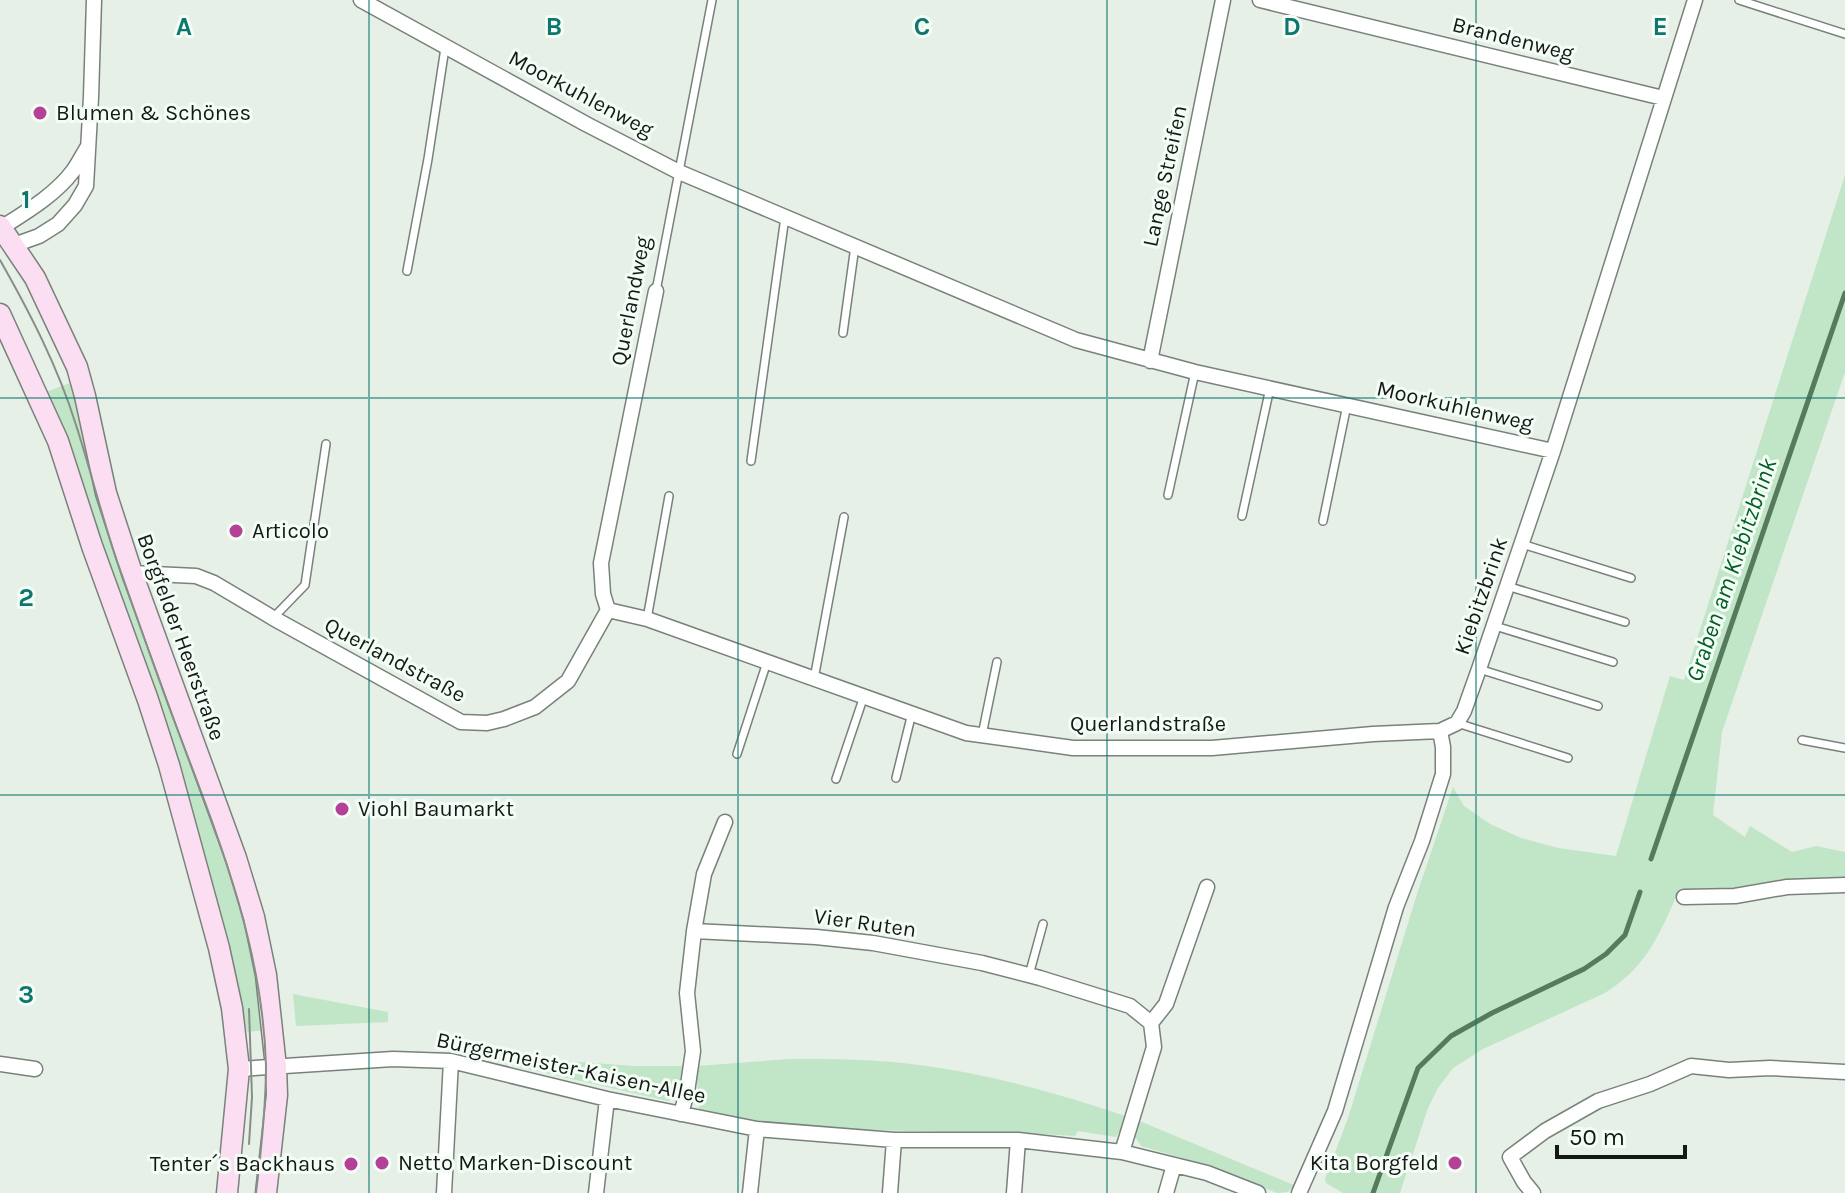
<svg xmlns="http://www.w3.org/2000/svg" width="1845" height="1193" font-family="Karla,sans-serif">
<rect width="100%" height="100%" fill="#e6f0e7"/>
<!-- green -->
<path fill="#c1e5c7" d="M 1845,175 L 1845,372 L 1722,732 L 1713,815 L 1745,837 L 1750,826 L 1792,852 L 1816,846 L 1845,852 L 1845,882 L 1735,892 L 1678,893 C 1658,937 1647,966 1605,993 L 1483,1049 L 1453,1068 L 1438,1088 L 1428,1108 L 1400,1193 L 1343,1193 L 1326,1183 L 1325,1179 L 1348,1118 L 1417,894 L 1453,787 L 1464,806 L 1490,824 L 1521,838 L 1558,848 L 1616,856 L 1670,676 L 1684,680 Z
M 70,383 L 97,485 L 245,903 L 267,1030 L 247,1032 L 230,958 L 46,392 Z
M 293,994 L 388,1012 L 388,1022 L 296,1026 Z
M 474,1047 L 551,1060 L 635,1066 L 686,1066 L 679,1091 L 668,1101 L 471,1056 Z
M 789,1059 C 832,1059 876,1059 919,1065 C 990,1074 1060,1094 1128,1117 L 1116,1137 L 1078,1131 L 1075,1136 C 970,1129 864,1135 759,1122 C 739,1119 719,1113 699,1109 L 696,1066 Z
M 1137,1120 L 1294,1185 L 1288,1192 L 1277,1193 L 1213,1167 L 1141,1146 L 1134,1135 Z"/>
<g fill="none" stroke-linecap="round" stroke-linejoin="round">
<!-- stream -->
<path stroke="#557b5c" stroke-width="5" d="M 1651,859 L 1845,293
M 1373,1193 L 1418,1068 L 1451,1036 L 1492,1013 L 1584,969 L 1606,954 L 1625,935 L 1640,892"/>
<defs>
<path id="lane" d="M 1739,0 L 1845,34
M 407,271 L 428,159 L 445,48
M 656,291 L 712,0
M 843,333 L 855,246
M 751,461 L 785,217
M 1168,495 L 1195,372
M 1242,516 L 1270,388
M 1323,521 L 1347,405
M 1522,544 L 1631,578
M 1507,586 L 1625,622
M 273,618 L 305,585 L 326,444
M 647,619 L 669,496
M 1495,626 L 1613,662
M 1479,669 L 1598,706
M 814,679 L 844,517
M 1457,723 L 1568,758
M 982,735 L 997,662
M 1802,740 L 1845,748
M 737,754 L 767,662
M 896,778 L 912,713
M 836,779 L 864,696
M 1029,975 L 1043,924"/>
<path id="street" d="M 361,0 L 586,124 L 679,172 L 1076,340 L 1195,372 L 1553,451
M 1260,0 L 1663,98
M 1,228 C 26,212 55,195 73,171 C 78,164 82,156 87,148
M 14,245 L 39,236 L 58,224 L 75,205 L 86,186 L 91,97 L 94,0
M 1150,361 L 1223,0
M 132,573 L 196,576 L 214,583 L 273,618 L 461,722 L 487,723 L 504,719 L 535,707 L 568,681 L 608,610
M 608,610 L 647,619 L 966,733 L 1073,748 L 1212,748 L 1373,734 L 1440,731 L 1457,723 L 1464,711 L 1479,669 L 1553,451 L 1695,0
M 608,610 L 603,594 L 601,563 L 656,291
M 1684,897 L 1735,896 L 1787,887 L 1845,885
M 694,931 L 816,937 L 873,943 L 982,963 L 1040,978 L 1130,1006 L 1151,1023
M 0,1064 L 35,1069
M 239,1069 L 393,1059 L 451,1061 L 607,1099 L 757,1129 L 894,1140 L 1018,1140 L 1122,1152 L 1207,1173 L 1258,1193
M 681,1114 L 687,1092 L 693,1051 L 687,993 L 694,931 L 704,874 L 725,822
M 1122,1152 L 1154,1047 L 1151,1023 L 1166,1004 L 1207,887
M 444,1193 L 451,1061
M 596,1193 L 607,1099
M 750,1193 L 757,1129
M 890,1193 L 894,1140
M 1014,1193 L 1018,1140
M 1166,1193 L 1174,1165
M 1299,1193 L 1335,1111 L 1396,907 L 1422,841 L 1443,774 L 1443,747 L 1440,731
M 1533,1193 L 1524,1182 L 1510,1157 L 1545,1131 L 1598,1101 L 1650,1084 L 1691,1066 L 1729,1070 L 1770,1068 L 1845,1072"/>
<path id="secondary" d="M 0,226 L 35,278 L 77,367 L 85,396 L 106,493 L 132,573 L 236,858 L 254,917 L 266,975 L 276,1067 L 277,1095 L 266,1193
M 0,314 L 58,441 L 92,546 L 148,700 L 169,765 L 219,948 L 232,1008 L 239,1069 L 227,1193"/>
</defs>
<!-- lane casing -->
<use href="#lane" stroke="#79827a" stroke-width="10"/>
<!-- street casing -->
<use href="#street" stroke="#79827a" stroke-width="17"/>
<!-- secondary casing -->
<use href="#secondary" stroke="#79827a" stroke-width="23"/>
<!-- lane -->
<use href="#lane" stroke="#fff" stroke-width="7"/>
<!-- street -->
<use href="#street" stroke="#fff" stroke-width="14"/>
<!-- secondary -->
<use href="#secondary" stroke="#fcdef3" stroke-width="20"/>
<!-- tram -->
<path stroke="#878e87" stroke-width="2" d="M 0,260 C 30,313 58,367 76,425 C 91,471 102,518 118,564 C 137,617 155,670 175,723 C 217,834 263,946 266,1066 C 266,1108 261,1152 256,1193
M 249,1144 L 252,1097 L 249,1009"/>
</g>
<!-- grid -->
<path fill="none" stroke="#0f766e" stroke-width="2" stroke-opacity="0.55" d="M 369,0 L 369,1193M 738,0 L 738,1193M 1107,0 L 1107,1193M 1476,0 L 1476,1193M 0,398 L 1845,398M 0,795 L 1845,795"/>
<!-- markers -->
<g fill="#b44098" stroke="#f3fdf5" stroke-width="3">
<circle cx="40" cy="113" r="8"/>
<circle cx="236" cy="531" r="8"/>
<circle cx="342" cy="809" r="8"/>
<circle cx="382" cy="1163" r="8"/>
<circle cx="1455" cy="1163" r="8"/>
<circle cx="351" cy="1164" r="8"/>
</g>
<g text-anchor="middle" dominant-baseline="central" stroke-width="6" stroke-linejoin="round" paint-order="stroke">
<!-- street labels -->
<g font-size="22" fill="#151815" stroke="#f3fdf5">
<text transform="translate(1513 39) rotate(14)">Brandenweg</text>
<text transform="translate(581 94) rotate(28)">Moorkuhlenweg</text>
<text transform="translate(1165 176) rotate(-78)">Lange Streifen</text>
<text transform="translate(631 301) rotate(-79)">Querlandweg</text>
<text transform="translate(1455 406) rotate(13)">Moorkuhlenweg</text>
<text transform="translate(1481 596) rotate(-71)">Kiebitzbrink</text>
<text transform="translate(181 637) rotate(70)">Borgfelder Heerstraße</text>
<text transform="translate(395 660) rotate(28)">Querlandstraße</text>
<text x="1148" y="724">Querlandstraße</text>
<text transform="translate(865 923) rotate(8)">Vier Ruten</text>
<text transform="translate(571 1068) rotate(12)">Bürgermeister-Kaisen-Allee</text>
</g>
<!-- poi labels -->
<g font-size="22" fill="#151815" stroke="#f3fdf5" text-anchor="start">
<text x="56" y="113">Blumen &amp; Schönes</text>
<text x="252" y="531">Articolo</text>
<text x="358" y="809">Viohl Baumarkt</text>
<text x="398" y="1163">Netto Marken-Discount</text>
<text x="1439" y="1163" text-anchor="end">Kita Borgfeld</text>
<text x="335" y="1164" text-anchor="end">Tenter´s Backhaus</text>
</g>
<!-- water labels -->
<g font-size="24" font-style="italic" fill="#035d27" stroke="#f3fdf5">
<text transform="translate(1731 570) rotate(-71)">Graben am Kiebitzbrink</text>
</g>
</g>
<g font-size="26" text-anchor="middle" font-weight="bold" fill="#0f766e" stroke="#f3fdf5" stroke-width="6" stroke-linejoin="round" paint-order="stroke">
<text x="184" y="35">A</text>
<text x="554" y="35">B</text>
<text x="922" y="35">C</text>
<text x="1292" y="35">D</text>
<text x="1660" y="35">E</text>
<text x="26" y="208">1</text>
<text x="26" y="606">2</text>
<text x="26" y="1003">3</text>
</g>
<!-- scale -->
<path d="M1557 1145v12h128v-12" fill="none" stroke="#151815" stroke-width="4"/>
<text x="1569" y="1145" font-size="24" fill="#151815" stroke="#f3fdf5" stroke-width="6" paint-order="stroke">50 m</text>
</svg>
